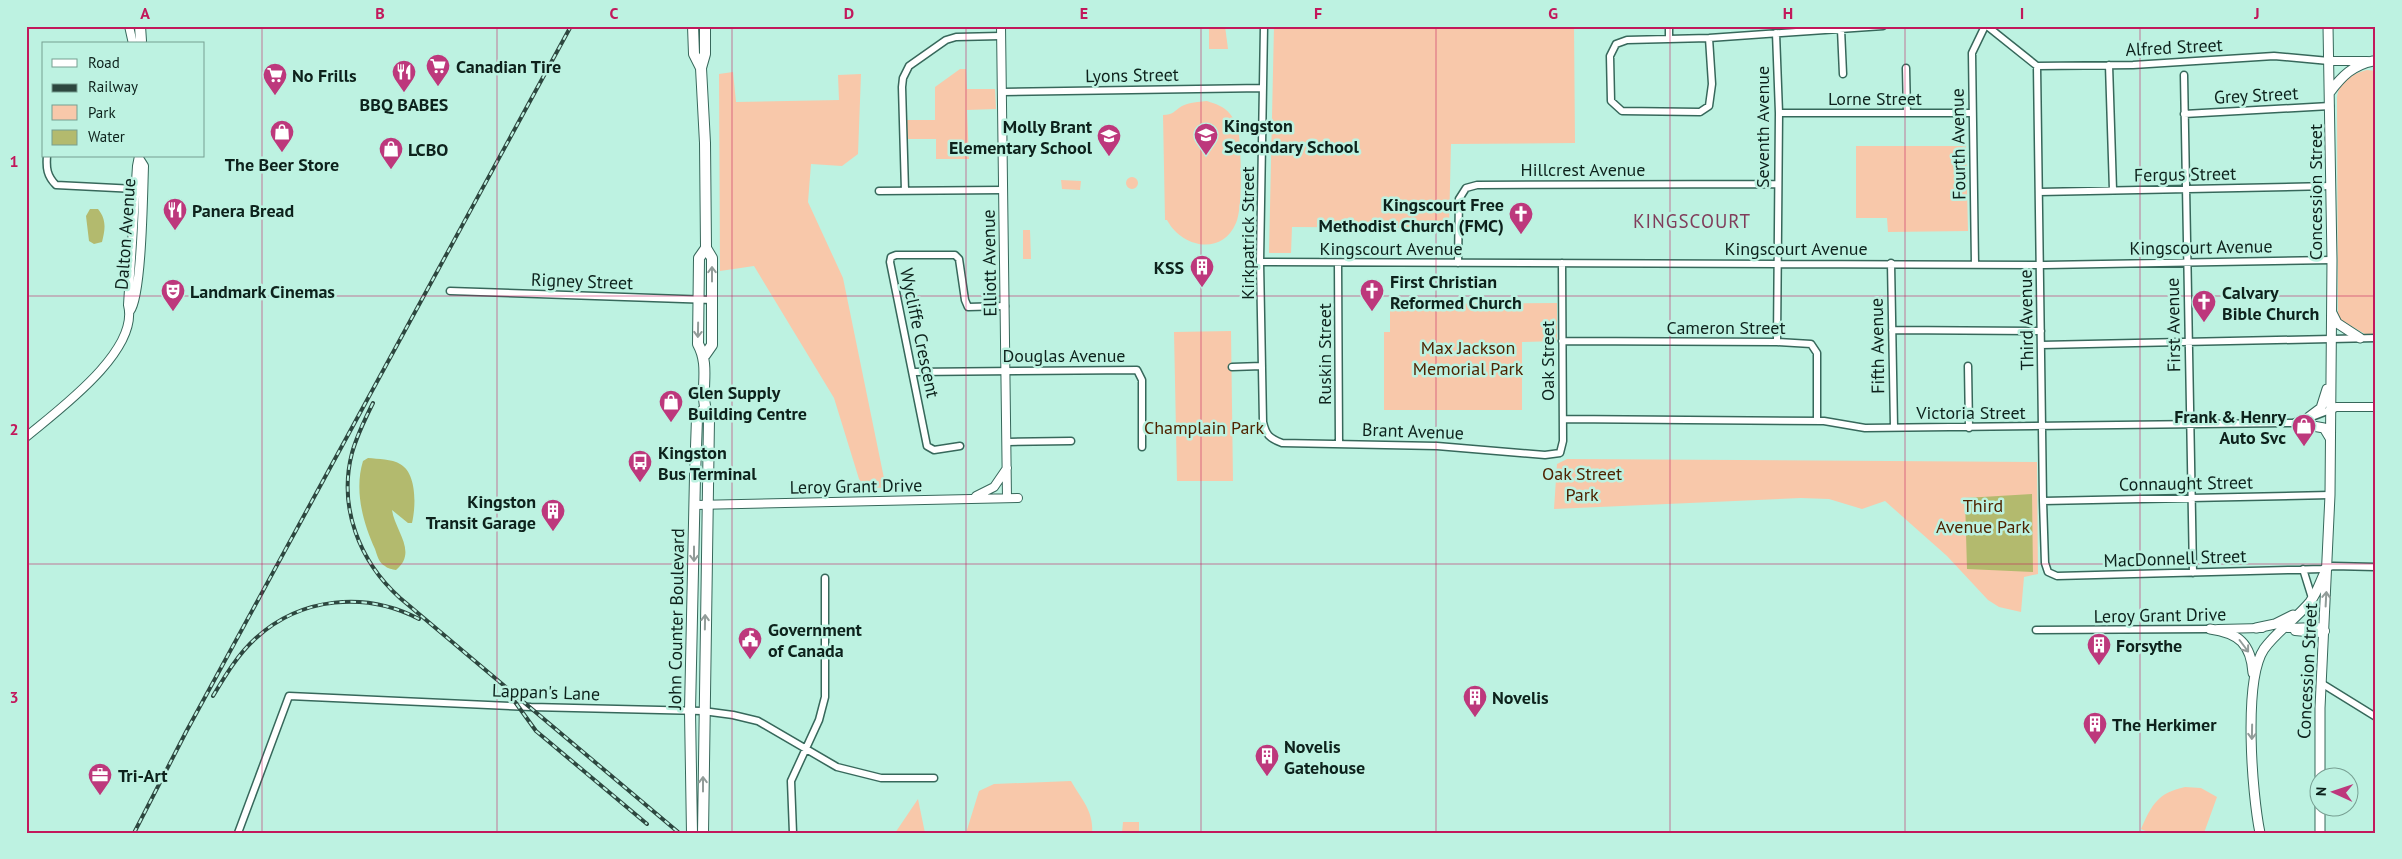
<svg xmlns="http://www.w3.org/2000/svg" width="2402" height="859" font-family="'PT Sans',sans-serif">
<rect width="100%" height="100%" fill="#bdf2e1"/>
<!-- green -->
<path fill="#f8c8aa" d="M 1209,26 L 1225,26 L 1228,49 L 1209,49 Z
M 1274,26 L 1574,26 L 1575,143 L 1451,144 L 1449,228 L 1292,227 L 1291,253 L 1269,253 Z
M 960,69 L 966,69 L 967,89 L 995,89 L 996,109 L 967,110 L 969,159 L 936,159 L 936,139 L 907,139 L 906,120 L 935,120 L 935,87 Z
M 2367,70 L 2376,71 L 2376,334 L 2365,334 L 2339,319 L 2338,316 L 2337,99 C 2338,82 2351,74 2367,70 Z
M 733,72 L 736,102 L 839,100 L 838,75 L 861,74 L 858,154 L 842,166 L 811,164 L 808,202 L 843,278 L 886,488 L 865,487 L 859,479 L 834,398 L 754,266 L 720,271 L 719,74 Z
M 1207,101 C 1216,104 1225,107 1230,114 C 1235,120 1238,128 1239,135 C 1241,153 1243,208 1236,223 C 1222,256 1182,248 1167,220 L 1165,220 L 1163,115 C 1173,115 1174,111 1182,106 C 1190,102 1198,102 1207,101 Z
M 1856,146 L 1966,146 L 1968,231 L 1888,232 L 1887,218 L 1856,218 Z
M1126 183a6 6 0 1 1 12 0a6 6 0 1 1-12 0Z
M 1061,180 L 1081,181 L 1080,190 L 1062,189 Z
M 1023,230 L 1030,230 L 1031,259 L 1023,259 Z
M 1557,303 L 1557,341 L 1522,342 L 1522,410 L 1384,410 L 1384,332 L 1390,332 L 1390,304 Z
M 1231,331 L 1233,481 L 1177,481 L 1174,332 Z
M 1567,459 L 2037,462 L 2038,574 L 2024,577 L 2021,612 L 1999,607 L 1988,600 L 1947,556 L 1885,501 L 1862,509 L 1829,499 L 1801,498 L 1554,509 L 1557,464 Z
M 1071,781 C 1081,799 1094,811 1092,833 L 966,833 L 979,791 L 994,784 Z
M 2185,787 L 2201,788 L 2217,797 L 2204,833 L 2150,833 L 2141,829 C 2152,804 2158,793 2185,787 Z
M 918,799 L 925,833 L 895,833 Z
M 1123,822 L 1139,822 L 1139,833 L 1122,833 Z"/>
<!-- water -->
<path fill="#b3ba6e" d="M 90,209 L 98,209 C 107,220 105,230 102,242 L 94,244 L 89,241 L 86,216 Z
M 368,458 C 378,459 392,459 400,464 C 417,473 416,506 412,523 L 408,523 L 392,510 C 395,531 418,552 396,570 C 392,569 388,569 385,566 C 379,563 377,555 375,549 C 363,523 354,490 363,461 Z
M 2032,494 L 2033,572 L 1967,569 L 1965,498 Z"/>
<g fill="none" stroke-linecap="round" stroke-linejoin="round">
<defs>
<path id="minor" d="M 1264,26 L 1260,262 L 1263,422 C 1266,435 1269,438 1282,443 L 1437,446 L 1545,455 L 1560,453 L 1563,441 L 1562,263
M 1669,26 L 1669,39
M 1987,26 L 2037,66 L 2133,65 L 2274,56 L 2329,61
M 1841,29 L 1843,74
M 1776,33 L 1779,113 L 1777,342
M 1709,38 L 1712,84 L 1709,106 L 1700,112 L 1622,111 L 1611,101 L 1610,56 L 1616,44 L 1627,40 L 1709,38 L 1883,26
M 2109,65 L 2113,190
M 2037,66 L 2043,501 L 2045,563 L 2048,572 L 2057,576 L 2322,569 L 2333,566 L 2376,567
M 1906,68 L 1907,113
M 2184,75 L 2193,573
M 1002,92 L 1263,88
M 1779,113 L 1972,113
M 2184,114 L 2330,106
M 47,156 C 46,168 47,176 56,185 L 136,189
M 879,191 L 1003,190
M 905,191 L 902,87 L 903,78 L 909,66 L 946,40 L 956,37 L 1001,36
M 2039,192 L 2331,186
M 1260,262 L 2045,265 L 2332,260
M 1338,263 L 1339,444
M 1458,263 L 1459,199 L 1466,188 L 1477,185 L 1777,184
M 1891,263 L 1894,427
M 1975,264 L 1972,53 L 1985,26
M 450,291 L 712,300
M 1892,330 L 2041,331
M 1562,341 L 1777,342 L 1811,344 L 1817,353 L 1817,421
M 2041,345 L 2376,338
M 1968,366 L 1969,428
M 1232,367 L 1262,366
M 913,372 L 1137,370 L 1142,380 L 1142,447
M 1563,419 L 1824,421 L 1865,428 L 2296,423 L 2330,410
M 1008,442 L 1071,441
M 960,446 L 934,450 L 927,446 L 890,262 L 891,257 L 896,255 L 955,255 L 959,259 L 965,300 L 968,307 L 1005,306
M 2043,501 L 2330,495
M 2303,569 L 2312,598
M 2036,630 L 2210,629
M 2321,683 L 2376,717
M 238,833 L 289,696 L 531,707 L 703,711 L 733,715 L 758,721 L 837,767 L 881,778 L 934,778
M 793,833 L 791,781 L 819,720 L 825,697 L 825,578"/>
<path id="tertiary" d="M 129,26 L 133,44
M 1001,26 L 1007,498
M 2329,61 L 2367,61
M 130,311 C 142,296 143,192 144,166 L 139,158
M 2330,410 L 2336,407 L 2376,407
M 26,437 C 57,411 140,351 128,305 L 137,166 L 139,156
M 976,496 L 994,487 L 1007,468
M 695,505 L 1018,498
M 2283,628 L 2318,627 L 2325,631
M 2218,629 L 2262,628
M 2295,631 L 2317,633 L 2325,631"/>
<path id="secondary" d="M 2330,92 C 2342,76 2353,65 2373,61
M 2332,313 L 2337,323 L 2360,338
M 2309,417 L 2321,408 L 2327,389
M 2296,423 L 2324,428 L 2330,438
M 2256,628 L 2275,624 L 2293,615
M 2210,629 C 2239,633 2251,644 2253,673
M 2320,776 L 2320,708 L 2330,495 L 2332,260 L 2328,26
M 2320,806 L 2320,833
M 2260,833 C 2252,794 2243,680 2264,649 C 2277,631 2296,619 2310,602 C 2317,593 2320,582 2325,572"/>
<path id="primary" d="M 140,26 L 141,41
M 693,26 L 694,54 L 701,68
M 705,355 L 712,345 L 712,258 L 706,248 L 705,143 L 701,68 L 705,54 L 705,26
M 692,833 L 690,711 L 695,476 L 697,418 L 704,409
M 703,833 L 709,419 C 697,394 712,369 698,344 L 699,258 L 706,248"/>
</defs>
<!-- minor casing -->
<use href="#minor" stroke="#37685b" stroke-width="9"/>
<!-- tertiary casing -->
<use href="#tertiary" stroke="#37685b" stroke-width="10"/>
<!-- secondary casing -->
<use href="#secondary" stroke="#37685b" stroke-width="11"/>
<!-- primary casing -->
<use href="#primary" stroke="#37685b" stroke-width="12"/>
<!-- minor -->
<use href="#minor" stroke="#fff" stroke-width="6"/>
<!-- tertiary -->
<use href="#tertiary" stroke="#fff" stroke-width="8"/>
<!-- secondary -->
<use href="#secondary" stroke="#fff" stroke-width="9"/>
<!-- primary -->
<use href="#primary" stroke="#fff" stroke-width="10"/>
<defs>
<path id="rail" d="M 373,403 C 365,419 357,435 352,453 C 338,507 359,561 400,598 L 678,832
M 510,695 L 536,731 L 647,824
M 213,696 C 225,676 238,654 256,638 C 301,597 366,591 419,619
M 134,833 L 186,732 L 571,26"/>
</defs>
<!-- rail casing -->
<use href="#rail" stroke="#2d473f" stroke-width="4"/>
<!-- rail -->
<use href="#rail" stroke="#bdf2e1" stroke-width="2" stroke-dasharray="5.5" stroke-linecap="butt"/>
</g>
<!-- one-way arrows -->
<defs><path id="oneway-shaft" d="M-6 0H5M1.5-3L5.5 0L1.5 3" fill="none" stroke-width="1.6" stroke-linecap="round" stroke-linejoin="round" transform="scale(1.25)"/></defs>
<g stroke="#929c99">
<use href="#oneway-shaft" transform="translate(712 274) rotate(-90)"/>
<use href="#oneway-shaft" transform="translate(698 330) rotate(91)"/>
<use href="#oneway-shaft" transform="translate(694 554) rotate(90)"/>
<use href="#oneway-shaft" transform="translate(2326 599) rotate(-87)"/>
<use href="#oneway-shaft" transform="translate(705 622) rotate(-89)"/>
<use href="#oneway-shaft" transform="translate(2244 646) rotate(53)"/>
<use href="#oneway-shaft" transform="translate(2252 732) rotate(91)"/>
<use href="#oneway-shaft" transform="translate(703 784) rotate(-90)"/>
</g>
<!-- grid -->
<path fill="none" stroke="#c2185b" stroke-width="1" stroke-opacity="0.55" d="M 262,26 L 262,833M 497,26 L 497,833M 732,26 L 732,833M 966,26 L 966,833M 1201,26 L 1201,833M 1436,26 L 1436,833M 1670,26 L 1670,833M 1905,26 L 1905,833M 2140,26 L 2140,833M 26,296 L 2376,296M 26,564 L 2376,564"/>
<!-- icons -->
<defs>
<symbol id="supermarket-pin" viewBox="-11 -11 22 30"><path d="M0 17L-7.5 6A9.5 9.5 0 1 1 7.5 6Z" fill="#bd387c" stroke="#bdf2e1"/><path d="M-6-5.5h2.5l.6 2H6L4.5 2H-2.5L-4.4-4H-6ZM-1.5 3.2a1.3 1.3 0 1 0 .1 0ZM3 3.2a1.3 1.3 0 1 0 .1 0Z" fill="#fff"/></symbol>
<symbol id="restaurant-pin" viewBox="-11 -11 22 30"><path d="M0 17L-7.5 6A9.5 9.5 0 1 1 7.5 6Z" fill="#bd387c" stroke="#bdf2e1"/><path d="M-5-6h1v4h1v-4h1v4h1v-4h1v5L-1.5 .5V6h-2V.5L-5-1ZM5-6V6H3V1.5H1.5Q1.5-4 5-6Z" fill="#fff"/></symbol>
<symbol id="shop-pin" viewBox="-11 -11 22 30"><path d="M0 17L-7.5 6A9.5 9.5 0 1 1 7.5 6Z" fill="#bd387c" stroke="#bdf2e1"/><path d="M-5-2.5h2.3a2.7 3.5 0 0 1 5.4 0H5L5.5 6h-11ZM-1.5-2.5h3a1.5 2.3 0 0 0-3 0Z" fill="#fff"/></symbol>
<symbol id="school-pin" viewBox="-11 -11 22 30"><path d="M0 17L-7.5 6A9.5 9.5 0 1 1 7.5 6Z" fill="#bd387c" stroke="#bdf2e1"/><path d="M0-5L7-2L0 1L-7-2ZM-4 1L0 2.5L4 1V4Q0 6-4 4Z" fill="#fff"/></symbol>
<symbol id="church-pin" viewBox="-11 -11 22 30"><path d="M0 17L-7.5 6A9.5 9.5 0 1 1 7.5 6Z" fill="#bd387c" stroke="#bdf2e1"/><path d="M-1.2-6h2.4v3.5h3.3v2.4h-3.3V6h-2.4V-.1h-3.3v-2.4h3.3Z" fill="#fff"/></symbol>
<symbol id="building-pin" viewBox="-11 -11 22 30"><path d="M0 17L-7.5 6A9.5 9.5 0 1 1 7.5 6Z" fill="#bd387c" stroke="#bdf2e1"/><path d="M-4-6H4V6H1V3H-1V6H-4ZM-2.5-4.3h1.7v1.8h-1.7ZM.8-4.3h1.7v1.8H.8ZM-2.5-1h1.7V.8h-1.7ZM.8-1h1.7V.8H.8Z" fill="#fff"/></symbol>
<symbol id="theatre-pin" viewBox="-11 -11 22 30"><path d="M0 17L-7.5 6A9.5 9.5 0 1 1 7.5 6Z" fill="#bd387c" stroke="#bdf2e1"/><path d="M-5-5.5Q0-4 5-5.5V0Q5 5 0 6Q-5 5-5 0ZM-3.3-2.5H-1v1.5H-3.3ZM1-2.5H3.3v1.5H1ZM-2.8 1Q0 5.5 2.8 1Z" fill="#fff"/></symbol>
<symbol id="bus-pin" viewBox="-11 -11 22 30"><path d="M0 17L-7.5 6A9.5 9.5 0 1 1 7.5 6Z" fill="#bd387c" stroke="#bdf2e1"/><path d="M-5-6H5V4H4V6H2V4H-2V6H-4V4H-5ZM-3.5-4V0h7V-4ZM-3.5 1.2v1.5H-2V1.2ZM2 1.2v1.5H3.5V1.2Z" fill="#fff"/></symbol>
<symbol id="civic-pin" viewBox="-11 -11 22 30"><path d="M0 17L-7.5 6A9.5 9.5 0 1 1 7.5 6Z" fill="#bd387c" stroke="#bdf2e1"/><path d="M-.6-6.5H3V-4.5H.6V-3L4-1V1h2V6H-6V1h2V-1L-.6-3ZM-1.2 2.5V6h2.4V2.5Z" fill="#fff"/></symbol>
<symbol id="office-pin" viewBox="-11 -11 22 30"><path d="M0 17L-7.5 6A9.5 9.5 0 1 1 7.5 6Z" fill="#bd387c" stroke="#bdf2e1"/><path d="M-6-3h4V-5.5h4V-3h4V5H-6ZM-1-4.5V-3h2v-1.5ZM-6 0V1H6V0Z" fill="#fff"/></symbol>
</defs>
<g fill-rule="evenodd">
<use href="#supermarket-pin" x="424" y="52" width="28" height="38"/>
<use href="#restaurant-pin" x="390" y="58" width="28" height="38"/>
<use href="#supermarket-pin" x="261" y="61" width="28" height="38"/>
<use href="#shop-pin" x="268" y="118" width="28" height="38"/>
<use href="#school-pin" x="1192" y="121" width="28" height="38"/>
<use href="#school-pin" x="1095" y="122" width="28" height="38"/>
<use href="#shop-pin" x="377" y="135" width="28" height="38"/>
<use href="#restaurant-pin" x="161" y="196" width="28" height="38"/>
<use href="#church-pin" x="1507" y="200" width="28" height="38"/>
<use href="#building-pin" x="1188" y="253" width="28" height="38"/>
<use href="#theatre-pin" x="159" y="277" width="28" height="38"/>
<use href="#church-pin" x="1358" y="277" width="28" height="38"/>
<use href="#church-pin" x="2190" y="288" width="28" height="38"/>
<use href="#shop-pin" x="657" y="388" width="28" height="38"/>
<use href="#shop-pin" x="2290" y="412" width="28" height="38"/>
<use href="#bus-pin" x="626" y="448" width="28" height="38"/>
<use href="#building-pin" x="539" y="497" width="28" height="38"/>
<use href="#civic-pin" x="736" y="625" width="28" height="38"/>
<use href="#building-pin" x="2085" y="631" width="28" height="38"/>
<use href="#building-pin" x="1461" y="683" width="28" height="38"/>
<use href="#building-pin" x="2081" y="710" width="28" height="38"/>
<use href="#building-pin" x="1253" y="742" width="28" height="38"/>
<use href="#office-pin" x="86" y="761" width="28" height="38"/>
</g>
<g text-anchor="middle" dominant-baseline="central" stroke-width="5" stroke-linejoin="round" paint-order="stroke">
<!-- street labels -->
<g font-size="18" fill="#0d221c" stroke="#bdf2e1">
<text transform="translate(2174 47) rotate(-3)">Alfred Street</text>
<text transform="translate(1132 75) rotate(-1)">Lyons Street</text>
<text transform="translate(2256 95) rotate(-3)">Grey Street</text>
<text x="1875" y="98">Lorne Street</text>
<text transform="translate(1762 127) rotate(-90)">Seventh Avenue</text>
<text transform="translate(1958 144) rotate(-91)">Fourth Avenue</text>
<text x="1583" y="169">Hillcrest Avenue</text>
<text transform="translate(2185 174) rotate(-1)">Fergus Street</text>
<text transform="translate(2315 192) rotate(-90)">Concession Street</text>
<text transform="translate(1247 233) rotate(-90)">Kirkpatrick Street</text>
<text transform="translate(125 234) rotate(-86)">Dalton Avenue</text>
<text transform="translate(2201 247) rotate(-1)">Kingscourt Avenue</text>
<text x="1391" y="248">Kingscourt Avenue</text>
<text x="1796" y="248">Kingscourt Avenue</text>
<text transform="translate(989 263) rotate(-91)">Elliott Avenue</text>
<text transform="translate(582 281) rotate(2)">Rigney Street</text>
<text transform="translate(2026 320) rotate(-91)">Third Avenue</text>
<text transform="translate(2173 325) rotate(-91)">First Avenue</text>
<text x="1726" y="327">Cameron Street</text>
<text transform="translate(920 333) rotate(78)">Wycliffe Crescent</text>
<text transform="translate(1877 346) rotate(-91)">Fifth Avenue</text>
<text transform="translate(1324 354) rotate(-90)">Ruskin Street</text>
<text x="1064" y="355">Douglas Avenue</text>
<text transform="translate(1547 361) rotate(-90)">Oak Street</text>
<text x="1971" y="412">Victoria Street</text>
<text transform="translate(1413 431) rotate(2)">Brant Avenue</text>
<text transform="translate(2186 483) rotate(-1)">Connaught Street</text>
<text transform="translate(856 486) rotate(-1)">Leroy Grant Drive</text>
<text transform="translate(2175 558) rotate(-2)">MacDonnell Street</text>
<text transform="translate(2160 615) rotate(-1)">Leroy Grant Drive</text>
<text transform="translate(676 619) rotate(-89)">John Counter Boulevard</text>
<text transform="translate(2307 671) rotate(-87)">Concession Street</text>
<text transform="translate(546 692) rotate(2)">Lappan's Lane</text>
</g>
<!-- poi labels -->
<g font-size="18" font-weight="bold" fill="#0d221c" stroke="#bdf2e1" text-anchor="start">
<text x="456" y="66">Canadian Tire</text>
<text x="292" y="75">No Frills</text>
<text x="404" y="104" text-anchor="middle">BBQ BABES</text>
<text x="1224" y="125">Kingston<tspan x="1224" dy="21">Secondary School</tspan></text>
<text x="1092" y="126" text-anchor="end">Molly Brant<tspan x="1092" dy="21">Elementary School</tspan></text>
<text x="408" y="149">LCBO</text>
<text x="282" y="164" text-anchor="middle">The Beer Store</text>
<text x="1504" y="204" text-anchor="end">Kingscourt Free<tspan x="1504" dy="21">Methodist Church (FMC)</tspan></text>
<text x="192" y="210">Panera Bread</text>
<text x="1184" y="267" text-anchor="end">KSS</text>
<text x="1390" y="281">First Christian<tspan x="1390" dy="21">Reformed Church</tspan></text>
<text x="190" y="291">Landmark Cinemas</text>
<text x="2222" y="292">Calvary<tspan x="2222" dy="21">Bible Church</tspan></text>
<text x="688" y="392">Glen Supply<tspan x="688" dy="21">Building Centre</tspan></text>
<text x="2286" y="416" text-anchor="end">Frank &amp; Henry<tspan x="2286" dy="21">Auto Svc</tspan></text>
<text x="658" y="452">Kingston<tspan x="658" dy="21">Bus Terminal</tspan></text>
<text x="536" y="501" text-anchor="end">Kingston<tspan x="536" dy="21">Transit Garage</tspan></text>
<text x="768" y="629">Government<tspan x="768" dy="21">of Canada</tspan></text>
<text x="2116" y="645">Forsythe</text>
<text x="1492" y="697">Novelis</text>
<text x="2112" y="724">The Herkimer</text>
<text x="1284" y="746">Novelis<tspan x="1284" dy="21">Gatehouse</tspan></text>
<text x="118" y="775">Tri-Art</text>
</g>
<!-- park labels -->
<g font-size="18" fill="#4e2301" stroke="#bdf2e1">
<text x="1468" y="347">Max Jackson<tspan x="1468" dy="21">Memorial Park</tspan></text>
<text x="1204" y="427">Champlain Park</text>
<text x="1582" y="473">Oak Street<tspan x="1582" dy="21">Park</tspan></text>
<text x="1983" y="505">Third<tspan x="1983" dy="21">Avenue Park</tspan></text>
</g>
<!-- neighbourhood labels -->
<g font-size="19" letter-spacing="1" fill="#803d5b" stroke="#bdf2e1">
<text x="1692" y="221">KINGSCOURT</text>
</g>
</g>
<!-- border -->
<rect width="2402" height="859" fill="none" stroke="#bdf2e1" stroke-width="55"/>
<!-- legend -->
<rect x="42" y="42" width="162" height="115" fill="#bdf2e1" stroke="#779f92"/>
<rect x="52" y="59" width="25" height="8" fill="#ffffff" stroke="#779f92"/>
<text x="88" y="68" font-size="15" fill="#0d221c">Road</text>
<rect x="52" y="84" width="25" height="8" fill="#2d473f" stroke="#779f92"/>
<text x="88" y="92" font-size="15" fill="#0d221c">Railway</text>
<rect x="52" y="105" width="25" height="15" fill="#f8c8aa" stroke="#779f92"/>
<text x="88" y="118" font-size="15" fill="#0d221c">Park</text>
<rect x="52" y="130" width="25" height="15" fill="#b3ba6e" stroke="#779f92"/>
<text x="88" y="142" font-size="15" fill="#0d221c">Water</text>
<!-- north arrow -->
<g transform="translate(2334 792) rotate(273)"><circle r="24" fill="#bdf2e1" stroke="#779f92"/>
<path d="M0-4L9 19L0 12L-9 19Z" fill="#bd387c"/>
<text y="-8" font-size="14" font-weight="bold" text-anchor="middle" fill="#0d221c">N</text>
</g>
<rect x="28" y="28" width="2346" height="804" fill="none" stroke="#c2185b" stroke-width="2"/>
<g font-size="16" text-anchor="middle" font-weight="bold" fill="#c2185b">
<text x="145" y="19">A</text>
<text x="380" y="19">B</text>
<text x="614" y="19">C</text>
<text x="849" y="19">D</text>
<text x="1084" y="19">E</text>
<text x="1318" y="19">F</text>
<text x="1553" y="19">G</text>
<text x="1788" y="19">H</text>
<text x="2022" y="19">I</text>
<text x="2257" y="19">J</text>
<text x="14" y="167">1</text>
<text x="14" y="435">2</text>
<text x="14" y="703">3</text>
</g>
</svg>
